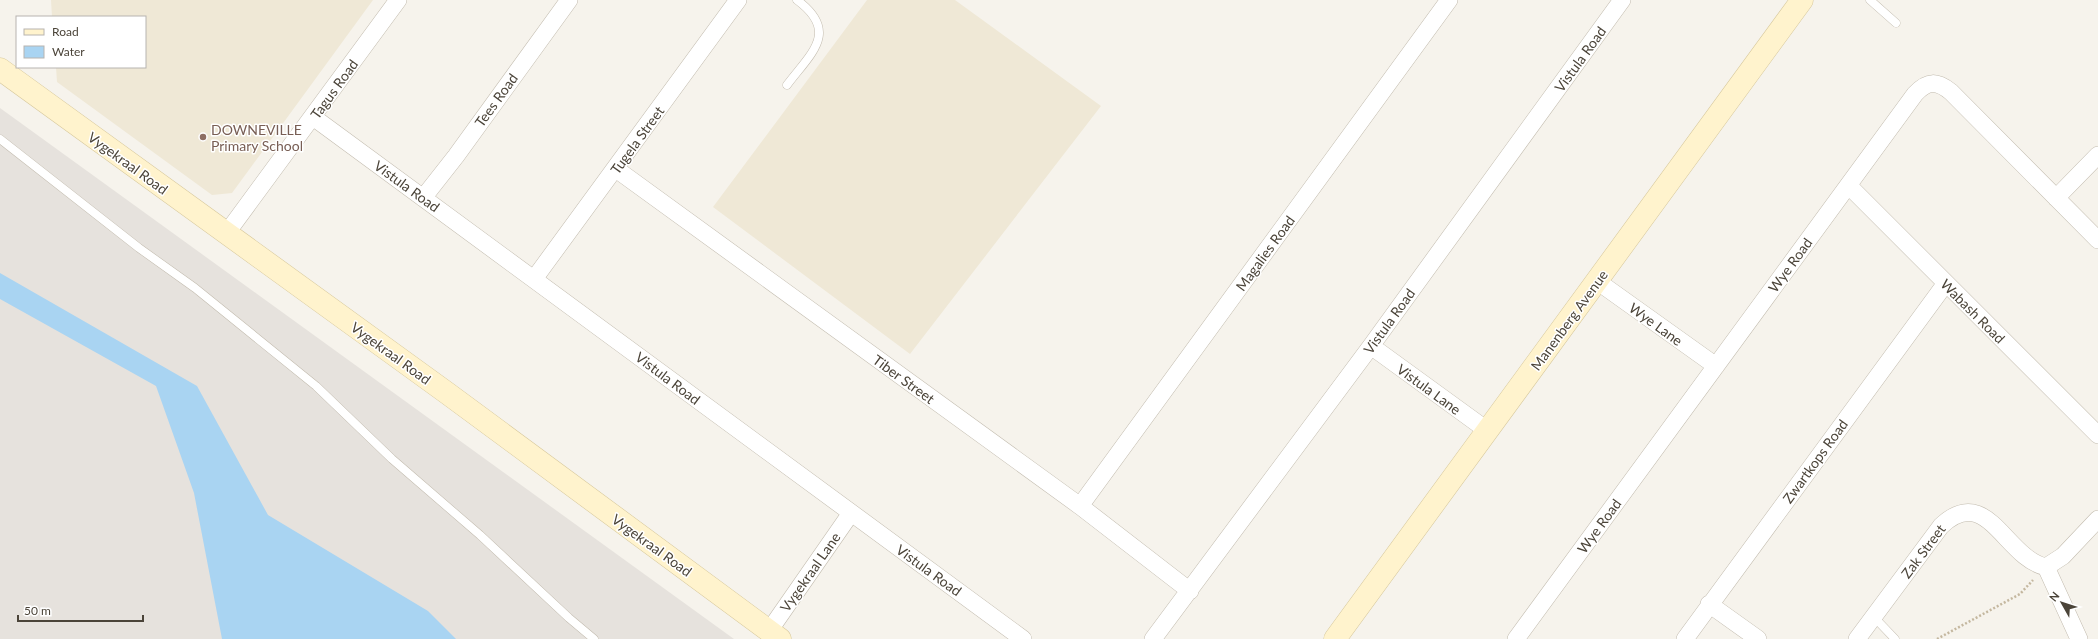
<svg xmlns="http://www.w3.org/2000/svg" width="2098" height="639" font-family="Lato,sans-serif">
<rect width="100%" height="100%" fill="#f6f3ec"/>
<!-- industrial -->
<path fill="#e6e2dd" d="M 0,108 L 734,639 L 0,639 Z"/>
<!-- education -->
<path fill="#efe8d6" d="M 51,0 L 373,0 L 232,193 L 212,195 L 57,82 L 56,67 L 145,67 L 145,17 L 52,17 Z
M 867,0 L 955,0 L 1101,106 L 910,354 L 713,207 Z"/>
<!-- water -->
<path fill="#a9d4f2" d="M 0,273 L 197,386 L 268,515 L 428,611 L 456,639 L 222,639 L 194,493 L 156,386 L 0,299 Z"/>
<g fill="none" stroke-linecap="round" stroke-linejoin="round">
<defs>
<path id="lane" d="M 1870,0 L 1896,23
M 787,85 C 811,53 840,32 797,0
M 0,139 L 139,248 L 195,288 L 316,386 L 392,459 L 480,535 L 569,618 L 594,639
M 1874,617 L 1895,639"/>
<path id="street" d="M 313,117 L 1023,639
M 616,169 L 1080,506 L 1190,591
M 1849,186 L 2098,435
M 423,198 L 456,156 L 569,0
M 2056,198 L 2098,155
M 226,234 L 398,0
M 534,279 L 738,0
M 1597,281 L 1716,366
M 1371,346 L 1488,431
M 1080,506 L 1449,0
M 2046,567 L 2079,639
M 1709,604 L 1758,639
M 769,631 L 851,513
M 1153,639 L 1371,346 L 1622,0
M 1516,639 L 1915,94 C 1928,80 1937,81 1951,92 L 2098,240
M 1685,639 L 1946,283
M 1857,639 L 1941,526 C 1987,482 2005,558 2046,567 L 2063,556 L 2098,519"/>
<path id="secondary" d="M 0,69 L 447,393 L 780,639
M 1335,639 L 1802,0"/>
</defs>
<!-- lane casing -->
<use href="#lane" stroke="#c2bbae" stroke-width="9"/>
<!-- street casing -->
<use href="#street" stroke="#c2bbae" stroke-width="18"/>
<!-- secondary casing -->
<use href="#secondary" stroke="#d6c79b" stroke-width="23"/>
<!-- path -->
<path stroke="#c4b79f" stroke-width="2.5" stroke-dasharray="2 2" stroke-linecap="butt" d="M 1937,639 L 2020,594 L 2033,580"/>
<!-- lane -->
<use href="#lane" stroke="#fff" stroke-width="8"/>
<!-- street -->
<use href="#street" stroke="#fff" stroke-width="17"/>
<!-- secondary -->
<use href="#secondary" stroke="#fff3cd" stroke-width="22"/>
</g>
<!-- markers -->
<circle fill="#8d6e63" stroke="#fff" stroke-width="1.5" cx="203" cy="137" r="4"/>
<g text-anchor="middle" dominant-baseline="central" stroke-width="3" stroke-linejoin="round" paint-order="stroke">
<!-- street labels -->
<g font-size="14" fill="#4b4439" stroke="#fff">
<text transform="translate(1580 59) rotate(-54)">Vistula Road</text>
<text transform="translate(334 89) rotate(-54)">Tagus Road</text>
<text transform="translate(496 100) rotate(-54)">Tees Road</text>
<text transform="translate(637 140) rotate(-54)">Tugela Street</text>
<text transform="translate(128 163) rotate(36)">Vygekraal Road</text>
<text transform="translate(407 186) rotate(36)">Vistula Road</text>
<text transform="translate(1265 253) rotate(-54)">Magalies Road</text>
<text transform="translate(1790 265) rotate(-54)">Wye Road</text>
<text transform="translate(1973 311) rotate(45)">Wabash Road</text>
<text transform="translate(1569 320) rotate(-54)">Manenberg Avenue</text>
<text transform="translate(1389 321) rotate(-54)">Vistula Road</text>
<text transform="translate(1656 324) rotate(36)">Wye Lane</text>
<text transform="translate(391 353) rotate(36)">Vygekraal Road</text>
<text transform="translate(668 378) rotate(37)">Vistula Road</text>
<text transform="translate(904 379) rotate(36)">Tiber Street</text>
<text transform="translate(1429 389) rotate(36)">Vistula Lane</text>
<text transform="translate(1815 461) rotate(-54)">Zwartkops Road</text>
<text transform="translate(1599 526) rotate(-54)">Wye Road</text>
<text transform="translate(652 545) rotate(36)">Vygekraal Road</text>
<text transform="translate(1923 551) rotate(-53)">Zak Street</text>
<text transform="translate(929 570) rotate(36)">Vistula Road</text>
<text transform="translate(810 572) rotate(-55)">Vygekraal Lane</text>
</g>
<!-- education labels -->
<g font-size="14" fill="#785e54" stroke="#fff" text-anchor="start">
<text x="211" y="129">DOWNEVILLE<tspan x="211" dy="16">Primary School</tspan></text>
</g>
</g>
<!-- legend -->
<rect x="16" y="16" width="130" height="52" fill="#ffffff" stroke="#b7b4b0"/>
<rect x="24" y="29" width="20" height="6" fill="#fff3cd" stroke="#b7b4b0"/>
<text x="52" y="36" font-size="12" fill="#4b4439">Road</text>
<rect x="24" y="46" width="20" height="12" fill="#a9d4f2" stroke="#b7b4b0"/>
<text x="52" y="56" font-size="12" fill="#4b4439">Water</text>
<!-- north arrow -->
<g transform="translate(2062 603) rotate(309)" stroke="#ffffff" stroke-width="3" paint-order="stroke">
<path d="M0-3L7 15L0 10L-7 15Z" fill="#4b4439"/>
<text y="-6" font-size="11" font-weight="bold" text-anchor="middle" fill="#4b4439">N</text>
</g>
<!-- scale -->
<path d="M18 615v6h125v-6" fill="none" stroke="#4b4439" stroke-width="2"/>
<text x="24" y="615" font-size="12" fill="#4b4439" stroke="#ffffff" stroke-width="3" paint-order="stroke">50 m</text>
</svg>
